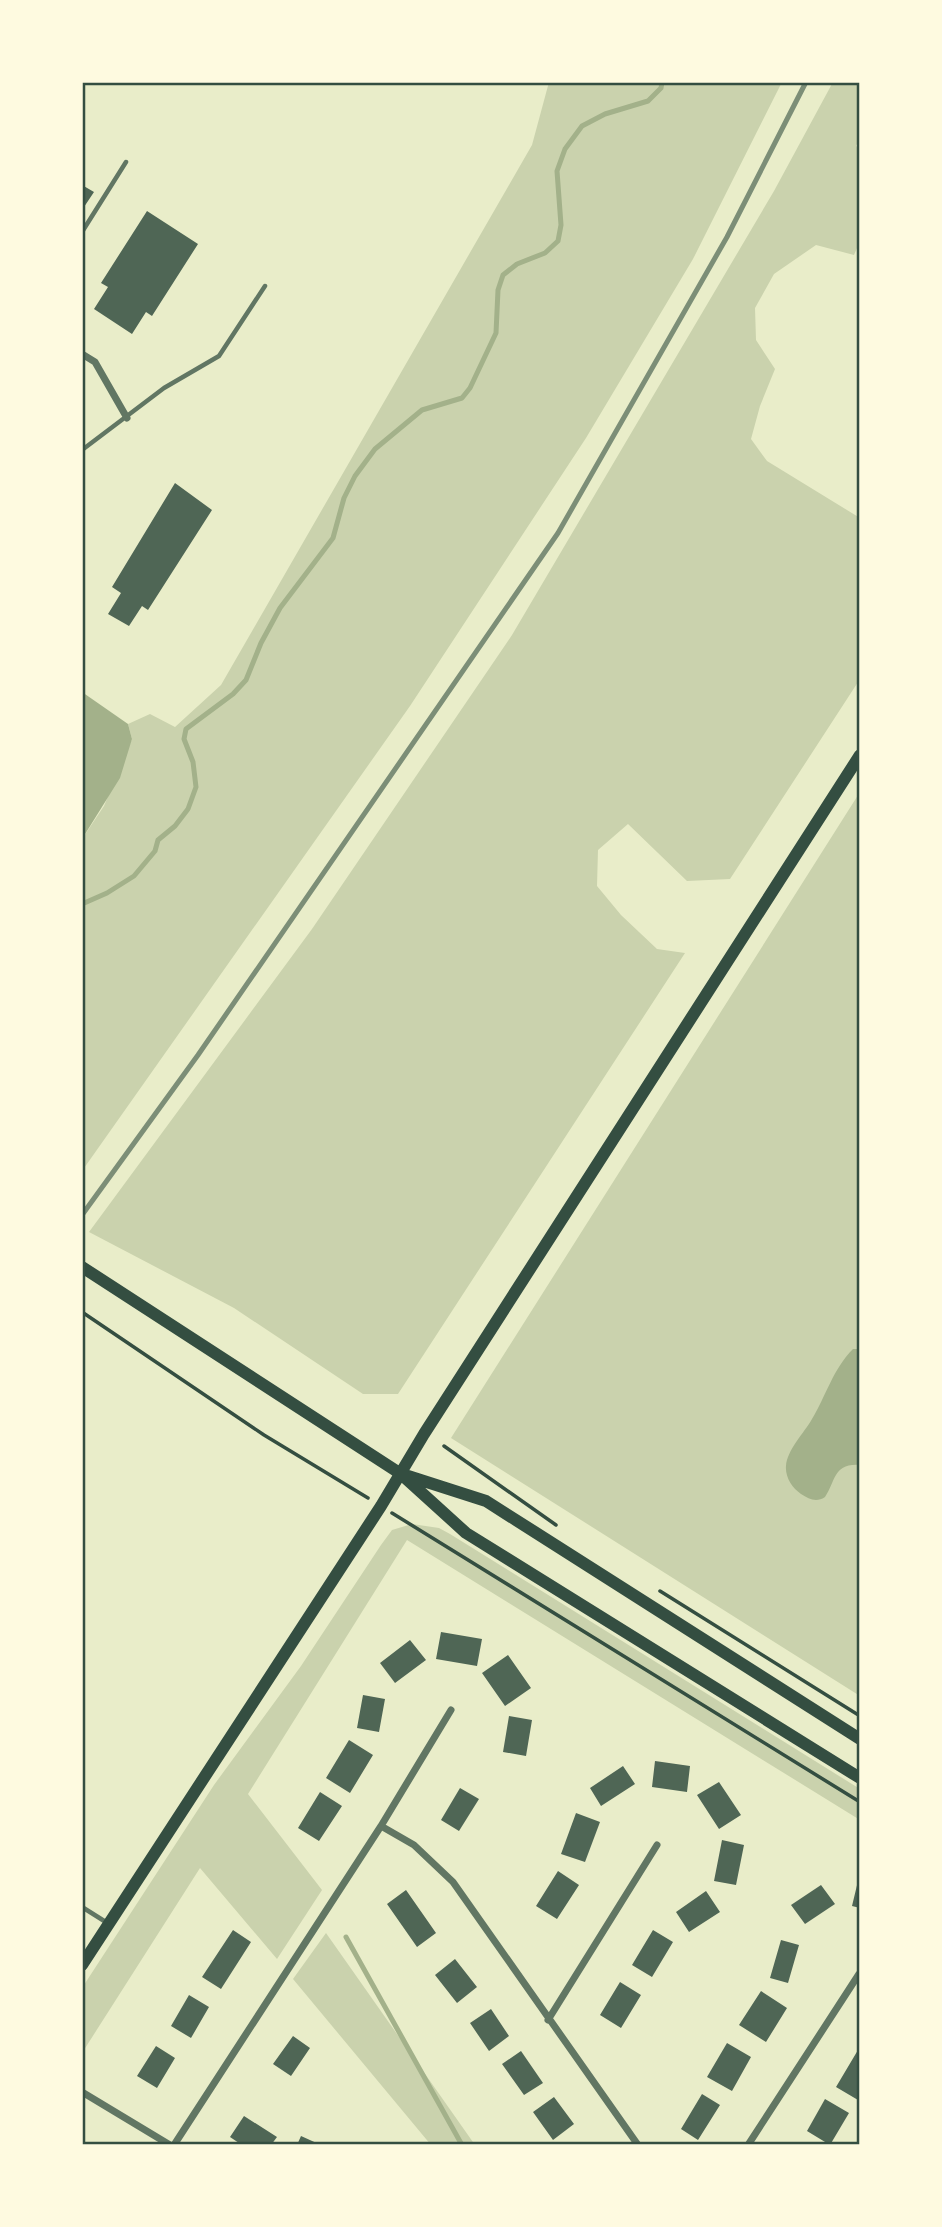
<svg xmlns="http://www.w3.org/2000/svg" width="942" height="2227" font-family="Ubuntu,sans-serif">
<rect width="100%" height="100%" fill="#e9edc9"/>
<!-- green -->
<path fill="#cad2ad" d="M 549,82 L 782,82 L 693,259 L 586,438 L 410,706 L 82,1171 L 82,839 L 104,806 L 132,739 L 128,724 L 150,714 L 175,727 L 221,685 L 532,145 Z
M 833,82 L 860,82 L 860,143 L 856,145 L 860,155 L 860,241 L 854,255 L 816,245 L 774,274 L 755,308 L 756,340 L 775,369 L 760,406 L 751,439 L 767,461 L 860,518 L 860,679 L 730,879 L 687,881 L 628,824 L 598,850 L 597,886 L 621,915 L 657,949 L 685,953 L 398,1394 L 363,1394 L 234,1308 L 89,1232 L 312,929 L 512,635 L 774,191 Z
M 860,792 L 860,1696 L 451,1438 Z
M 412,1524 L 439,1528 L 450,1534 L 860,1789 L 860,1820 L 407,1540 L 248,1794 L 322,1890 L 277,1959 L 200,1868 L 82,2053 L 82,1988 L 214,1785 L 301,1666 L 381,1545 L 392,1530 Z
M 326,1933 L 475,2145 L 431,2145 L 293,1979 Z"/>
<!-- water -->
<path fill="#a3b18a" d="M 82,692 L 128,724 L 132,739 L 120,778 L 82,839 Z
M 853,1349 L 860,1349 L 860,1465 C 833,1463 836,1481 825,1497 C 816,1503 809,1499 801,1494 C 792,1488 785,1477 786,1466 C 787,1450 804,1433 812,1419 C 826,1396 833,1369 853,1349 Z"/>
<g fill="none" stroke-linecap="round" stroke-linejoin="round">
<!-- stream -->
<path stroke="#a3b18a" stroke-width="5" d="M 82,904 L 107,893 L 134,876 L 155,851 L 158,840 L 175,826 L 188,809 L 196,787 L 193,762 L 184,739 L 186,729 L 233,694 L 246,680 L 261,643 L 280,608 L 333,538 L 344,498 L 355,476 L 375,449 L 422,410 L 462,398 L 470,388 L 496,333 L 498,290 L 503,275 L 517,264 L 545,253 L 558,241 L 561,225 L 557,171 L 565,149 L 582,126 L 605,114 L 648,101 L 661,88 L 662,82
M 346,1937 L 462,2145"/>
</g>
<!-- building -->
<path fill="#4f6655" d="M 82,185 L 94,192 L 82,210 Z
M 147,211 L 198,244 L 152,316 L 146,312 L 132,334 L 94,309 L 108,287 L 101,283 Z
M 175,483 L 212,510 L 148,610 L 142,606 L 129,626 L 108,614 L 121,593 L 112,587 Z
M 441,1632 L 482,1639 L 477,1666 L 436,1659 Z
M 410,1640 L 426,1660 L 395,1683 L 380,1663 Z
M 508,1655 L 531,1688 L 505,1706 L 482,1673 Z
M 363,1695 L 385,1699 L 379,1732 L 357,1728 Z
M 509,1716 L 532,1720 L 526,1756 L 503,1752 Z
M 349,1740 L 373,1755 L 350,1793 L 326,1778 Z
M 655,1761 L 690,1766 L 687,1792 L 652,1787 Z
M 623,1766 L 635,1784 L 601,1806 L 590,1788 Z
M 719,1782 L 741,1815 L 719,1829 L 697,1795 Z
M 460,1788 L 479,1799 L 459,1831 L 441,1820 Z
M 320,1792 L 342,1806 L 319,1841 L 298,1828 Z
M 576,1813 L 600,1822 L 585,1862 L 561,1854 Z
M 722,1840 L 744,1845 L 736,1885 L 714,1881 Z
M 558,1871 L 579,1885 L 557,1919 L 536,1906 Z
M 858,1881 L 860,1882 L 860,1908 L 852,1906 Z
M 821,1885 L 835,1904 L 805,1924 L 791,1905 Z
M 406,1890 L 436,1933 L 417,1947 L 387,1904 Z
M 706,1891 L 720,1912 L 689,1932 L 676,1912 Z
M 233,1930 L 251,1942 L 221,1989 L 202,1977 Z
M 653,1930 L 673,1942 L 652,1977 L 632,1965 Z
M 781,1940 L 799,1945 L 788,1983 L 770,1978 Z
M 455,1959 L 477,1987 L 457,2003 L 435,1975 Z
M 620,1982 L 641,1995 L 621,2028 L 600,2015 Z
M 761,1991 L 787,2008 L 766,2042 L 739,2025 Z
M 189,1995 L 209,2007 L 191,2038 L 171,2026 Z
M 491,2009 L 509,2036 L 489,2051 L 470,2023 Z
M 293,2036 L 310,2048 L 291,2076 L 273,2064 Z
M 727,2043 L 751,2057 L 732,2091 L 707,2077 Z
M 156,2046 L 175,2058 L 157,2088 L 137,2076 Z
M 858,2050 L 860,2051 L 860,2096 L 858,2100 L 836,2087 Z
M 521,2051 L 543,2083 L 524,2095 L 502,2064 Z
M 702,2094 L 720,2105 L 698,2140 L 681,2129 Z
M 554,2097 L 574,2124 L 553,2140 L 533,2112 Z
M 825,2099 L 849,2113 L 830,2145 L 807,2131 Z
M 244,2116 L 277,2137 L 271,2145 L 242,2145 L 230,2137 Z
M 301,2136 L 321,2145 L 297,2145 Z"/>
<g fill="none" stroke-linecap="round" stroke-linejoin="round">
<!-- path -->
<path stroke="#344e41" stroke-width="3.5" d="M 82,1312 L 264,1435 L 368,1498
M 444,1446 L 556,1525
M 392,1513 L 860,1802
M 660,1591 L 860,1716"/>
<!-- service -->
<path stroke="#617663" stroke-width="4.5" d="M 82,232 L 126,162
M 82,450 L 164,388 L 219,356 L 265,286
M 82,1907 L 109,1924"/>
<!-- minor -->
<path stroke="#617663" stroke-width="7" d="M 82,354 L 95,362 L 127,418
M 381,1826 L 414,1845 L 453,1882 L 638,2145
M 548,2020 L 657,1845
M 82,2092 L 170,2145
M 174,2145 L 381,1826 L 451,1710
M 748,2145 L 859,1974"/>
<!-- secondary -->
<path stroke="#344e41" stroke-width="12" d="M 82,1267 L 401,1474 L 466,1533 L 860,1778
M 405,1475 L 486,1501 L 860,1739
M 82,1965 L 381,1506 L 424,1434 L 860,755"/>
<!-- rail -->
<path stroke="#7c8e77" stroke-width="5" d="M 82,1215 L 198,1055 L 558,533 L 727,237 L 806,82"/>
</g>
<!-- border -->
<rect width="942" height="2227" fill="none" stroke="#fefae0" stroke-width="168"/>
<rect x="84" y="84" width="774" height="2059" fill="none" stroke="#344e41" stroke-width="2.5"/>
</svg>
